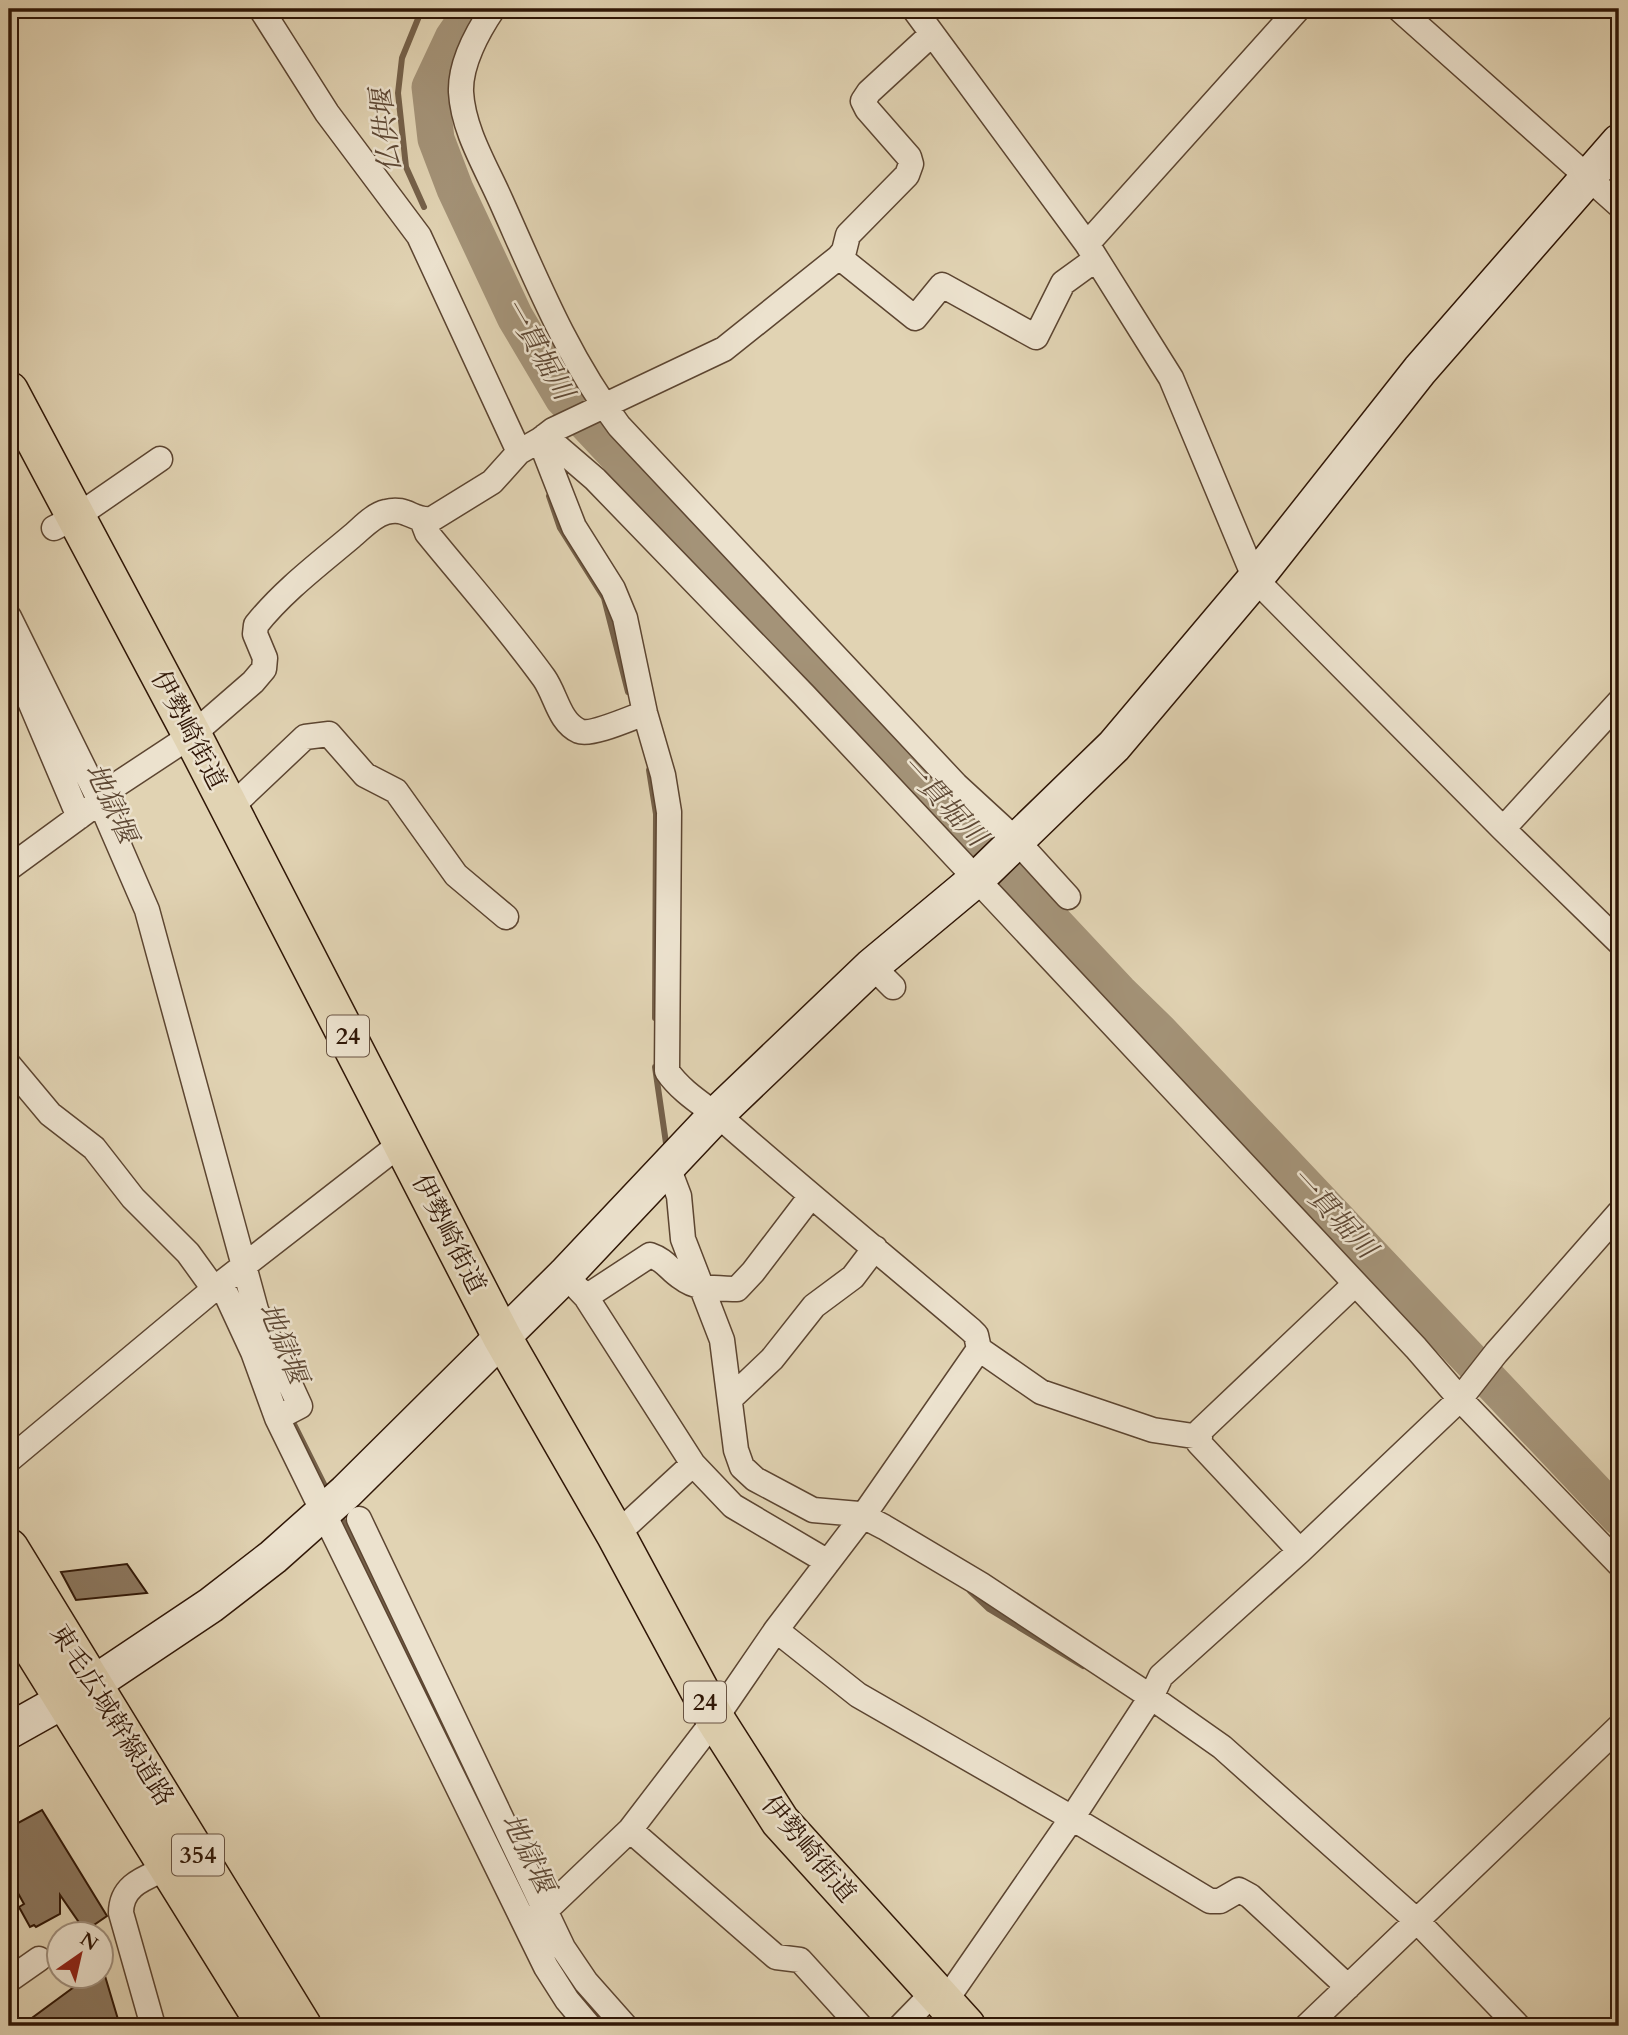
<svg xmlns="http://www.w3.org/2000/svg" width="1628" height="2035" font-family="Cardo,'Noto Serif JP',serif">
<rect width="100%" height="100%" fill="#e1d3b3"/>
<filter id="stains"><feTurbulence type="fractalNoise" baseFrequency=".00286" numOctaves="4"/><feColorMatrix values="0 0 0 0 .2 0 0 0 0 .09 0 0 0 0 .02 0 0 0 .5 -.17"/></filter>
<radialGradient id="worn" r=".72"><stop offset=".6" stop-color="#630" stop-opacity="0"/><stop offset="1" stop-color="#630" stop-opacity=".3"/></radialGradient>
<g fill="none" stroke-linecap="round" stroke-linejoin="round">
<!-- stream -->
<path stroke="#75614a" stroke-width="6" d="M 422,9 L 402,58 L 398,93 L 406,167 L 424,207
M 549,496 L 560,528 L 604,598 L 628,692
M 649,770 L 656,814 L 655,1018
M 655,1067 L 667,1150
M 290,1416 L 329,1494
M 339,1513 L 447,1732
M 970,1591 L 989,1609 L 1083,1666"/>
<!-- river -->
<path stroke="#a49378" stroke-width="37" d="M 473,9 L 453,38 L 430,87 L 436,139 L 455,189 L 515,317 L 563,398 L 1119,992 L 1159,1031 L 1619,1517"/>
</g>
<!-- building -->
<path fill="#8c7860" stroke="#2f1606" stroke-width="2" d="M 127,1564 L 147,1593 L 76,1600 L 61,1572 Z
M 42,1810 L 107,1916 L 85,1931 L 60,1895 L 60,1914 L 36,1927 L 34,1925 L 30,1927 L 19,1907 L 24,1904 L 9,1877 L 9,1833 L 17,1828 L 16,1824 Z
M 72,1976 L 105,1976 L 120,2026 L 21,2026 L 78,1984 Z"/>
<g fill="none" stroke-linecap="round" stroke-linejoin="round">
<defs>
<path id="street" d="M 261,9 L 327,113 L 419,236 L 519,452
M 493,9 C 478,31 460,64 461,92 C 463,130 486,167 501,201 C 536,279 567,357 619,426 L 956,785 L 1017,841 L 1068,897
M 914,9 L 1087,244 L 1171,378 L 1255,579 L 1503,829 L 1619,942
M 1399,9 L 1619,205
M 1087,244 L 1298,9
M 839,257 L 915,318 L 942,285 L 1036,337 L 1063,283 L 1096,259
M 545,436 L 595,479 L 804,695 L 1416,1348 L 1460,1399 L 1619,1564
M 422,520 L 427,533 C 466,581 508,628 544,678 C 556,695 559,722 579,731 C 591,736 631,718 645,713
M 54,528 L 76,517 L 160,459
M 9,617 L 98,797 L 147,910 L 256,1310 L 300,1406 L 277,1418
M 9,666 L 17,671 L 79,817
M 98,797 L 192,735 L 253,682 L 264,669 L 265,658 L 255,634 L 256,625 C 283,591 319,564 351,537 C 362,528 373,515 386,512 C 407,506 413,522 432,519 L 492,482 L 519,452 L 540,440 L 553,430 L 724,349 L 839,257 L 844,251 L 848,235 L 907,175 L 911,164 L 909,157 L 867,109 L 863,101 L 869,92 L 932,34
M 230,808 L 305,737 L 329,734 L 365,775 L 396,791 L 456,875 L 506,917
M 1503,829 L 1619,702
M 9,868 L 91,808
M 872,966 L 893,987
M 9,1065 L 50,1114 L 94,1148 L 133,1198 L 188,1253 L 214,1289
M 668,1167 L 679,1196 L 683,1239 L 722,1340 L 736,1450 L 742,1467 L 755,1479 L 813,1510 L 859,1514 L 884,1527 L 980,1584 L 1151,1697 L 1222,1747 L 1417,1921 L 1518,2026
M 565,1275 L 586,1297 L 693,1464 L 733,1506 L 828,1562
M 221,1283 L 253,1352 L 277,1418 L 546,1967 L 567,2000 L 589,2026
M 586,1297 L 650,1255 C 667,1261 668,1269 682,1278 C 697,1290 719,1288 737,1289 L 753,1272 L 811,1196
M 979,1349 L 1041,1392 L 1153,1430 L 1200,1437
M 731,1398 L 772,1359 L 814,1306 L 853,1277 L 875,1248
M 9,1460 L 214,1289 L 403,1142
M 359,1519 L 563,1948 L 586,1982 L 625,2026
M 616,1535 L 693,1464
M 1300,1551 L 1199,1443 L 1200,1431 L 1355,1284
M 776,1630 L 858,1695 L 1072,1818 L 1210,1901 L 1220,1901 L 1239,1890 L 1250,1896 L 1348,1987
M 630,1830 L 776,1957 L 800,1960 L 860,2026
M 525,1923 L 546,1910 L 630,1830 L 715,1719 L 776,1630 L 863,1516 L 979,1349 L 976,1335 L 971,1330 C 892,1263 813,1198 735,1130 C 713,1110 683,1095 667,1071 L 669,812 L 663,775 L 645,713 L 625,618 L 613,589 L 574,527 L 540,440
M 9,1980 L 39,1959
M 944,2003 L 1072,1818 L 1151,1697 L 1161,1676 L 1300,1551 L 1460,1399 L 1496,1353 L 1619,1213
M 153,2026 L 121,1913 C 121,1884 146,1878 169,1867
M 901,2026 L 934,1992
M 1307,2026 L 1619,1727"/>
<path id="secondary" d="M 9,1731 L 93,1684 L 211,1605 L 273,1557 L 346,1492 L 565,1275 L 717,1114 L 872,966 L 980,876 L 1114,746 L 1255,579 L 1420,370 L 1619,142"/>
<path id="primary" d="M 9,391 L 192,735 L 502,1337 L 616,1535 L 715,1719 L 780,1821 L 966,2026"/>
<path id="highway" d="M 9,1548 L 302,2026
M 9,1611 L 267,2026"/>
</defs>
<!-- street casing -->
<use href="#street" stroke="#5c4531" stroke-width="27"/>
<!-- secondary casing -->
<use href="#secondary" stroke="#2f1606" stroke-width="38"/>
<!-- primary casing -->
<use href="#primary" stroke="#2f1606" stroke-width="41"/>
<!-- highway casing -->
<use href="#highway" stroke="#2f1606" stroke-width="41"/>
<!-- street -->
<use href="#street" stroke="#ece2ce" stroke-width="24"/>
<!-- secondary -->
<use href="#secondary" stroke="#ece2ce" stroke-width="35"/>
<!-- primary -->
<use href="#primary" stroke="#e1d3b3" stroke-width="38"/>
<!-- highway -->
<use href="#highway" stroke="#e1d3b3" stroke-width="38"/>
</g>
<g text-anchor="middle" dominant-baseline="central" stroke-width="5" stroke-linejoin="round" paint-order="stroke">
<!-- shield labels -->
<g fill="#ece2ce" stroke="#685342" stroke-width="2">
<rect x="327" y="1015.5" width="42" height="41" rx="5"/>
<rect x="684" y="1681.5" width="42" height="41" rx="5"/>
<rect x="172" y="1834.5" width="52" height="41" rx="5"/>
</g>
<g font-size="24" font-weight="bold" fill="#2f1606">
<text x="348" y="1036">24</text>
<text x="705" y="1702">24</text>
<text x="198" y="1855">354</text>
</g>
<!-- street labels -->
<g font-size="26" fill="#2f1606" stroke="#ece2ce">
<text transform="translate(189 730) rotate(62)">伊勢崎街道</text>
<text transform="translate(449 1234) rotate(63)">伊勢崎街道</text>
<text transform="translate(112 1715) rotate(58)">東毛広域幹線道路</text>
<text transform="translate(809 1849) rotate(50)">伊勢崎街道</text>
</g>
<!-- water labels -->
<g font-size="28" font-style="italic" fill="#5e4834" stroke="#ece2ce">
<text transform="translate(386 131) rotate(-97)">仏供堰</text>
<text transform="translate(538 349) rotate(60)">一貫堀川</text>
<text transform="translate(943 801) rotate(47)">一貫堀川</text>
<text transform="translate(111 803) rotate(65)">地獄堰</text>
<text transform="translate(1333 1213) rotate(47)">一貫堀川</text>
<text transform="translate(283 1343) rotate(68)">地獄堰</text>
<text transform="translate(528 1853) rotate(64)">地獄堰</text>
</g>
</g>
<!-- margin -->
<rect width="1628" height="2035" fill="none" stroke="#e1d3b3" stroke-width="35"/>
<rect x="10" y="10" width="1607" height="2014" fill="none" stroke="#2f1606" stroke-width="3.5"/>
<rect x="18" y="18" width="1593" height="2000" fill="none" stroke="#2f1606" stroke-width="2"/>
<!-- north arrow -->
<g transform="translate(80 1955) rotate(34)"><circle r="33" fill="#ece2ce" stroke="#a0907e" stroke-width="2"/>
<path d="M0-5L12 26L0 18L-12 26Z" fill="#8f2418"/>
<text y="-10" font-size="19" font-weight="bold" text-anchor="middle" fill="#2f1606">N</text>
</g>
<rect width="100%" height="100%" filter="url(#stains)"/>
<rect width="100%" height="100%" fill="url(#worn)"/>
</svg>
